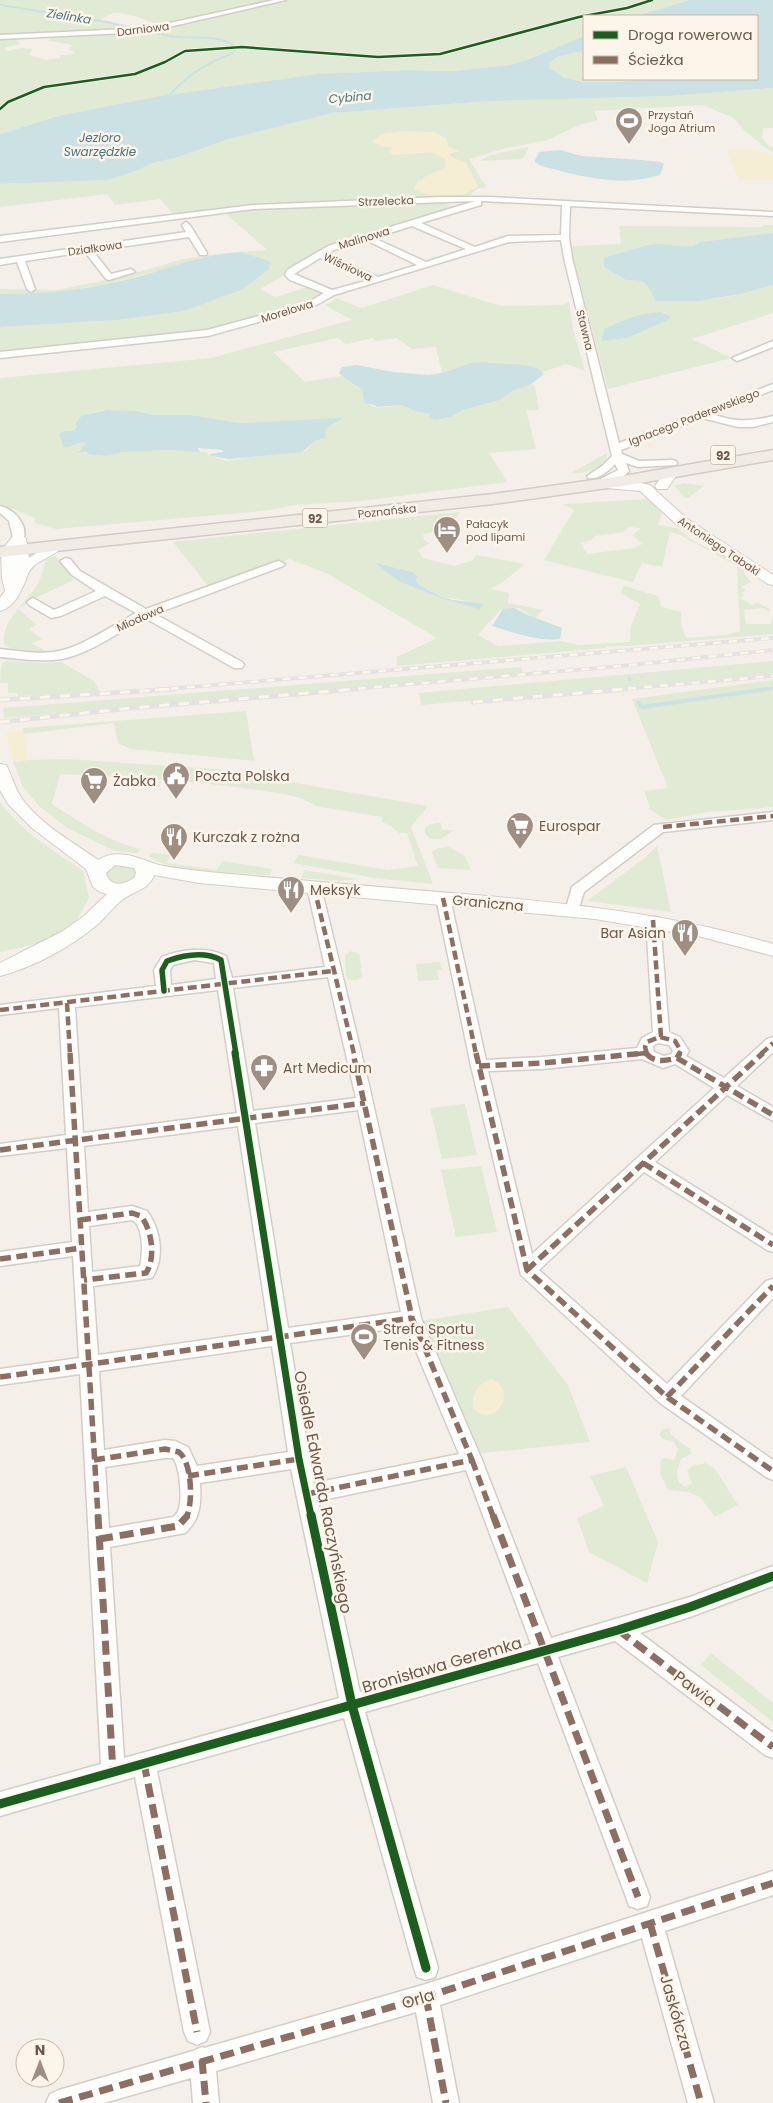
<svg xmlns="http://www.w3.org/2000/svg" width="773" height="2103" font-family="Poppins,sans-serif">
<rect width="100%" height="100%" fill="#f4f0e9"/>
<!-- green -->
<path fill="#e1ead5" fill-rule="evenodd" d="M 0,0 L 690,0 L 636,16 L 584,16 L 584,36 L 527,60 L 510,65 L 453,71 L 407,70 L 317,74 L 161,96 L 98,108 L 62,115 L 0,134 ZM 113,13 C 123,12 152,20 160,27 C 149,29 111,24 100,19 ZM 52,35 L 49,41 L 73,45 L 68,50 L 75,52 L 71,55 L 60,55 L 60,58 L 46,60 L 29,55 L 32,49 L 23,48 L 8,51 L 4,49 L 7,47 L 21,44 L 10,37 Z
M 584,51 L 584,79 L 659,79 C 632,81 592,87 566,78 C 560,76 554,71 549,68 L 550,62 L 559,56 Z
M 773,88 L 773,128 L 763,128 L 762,138 L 769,146 L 773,147 L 773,152 L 767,149 L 745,131 L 734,118 L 702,105 L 594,111 L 598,120 L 579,125 L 548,140 L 502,149 L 470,159 L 470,161 L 486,187 L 477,189 L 470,195 L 259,204 L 173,214 L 160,199 L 115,205 L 107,194 L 0,207 L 0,184 L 108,180 L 136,171 L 152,163 L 179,157 L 225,140 L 333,113 L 489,101 L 669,96 ZM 433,132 L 446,138 L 448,146 L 458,151 L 448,154 L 454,159 L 465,162 L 478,186 L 465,194 L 432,194 L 423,178 L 446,167 L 445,159 L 434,152 L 392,155 L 394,148 Z
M 529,147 L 523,159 L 478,161 L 491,155 Z
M 442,201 L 455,208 L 325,247 L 285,270 L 283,276 L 260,289 L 276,297 L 307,287 L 324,295 L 314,301 L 206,331 L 0,353 L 0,327 L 117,320 L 164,313 L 248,255 L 241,252 L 267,250 L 225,213 L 271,208 Z
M 763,225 L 773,225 L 773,233 L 700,242 C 687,250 672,244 658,244 C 645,244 619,254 604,257 L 604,267 L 626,280 L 642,281 C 676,315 733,296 773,285 L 773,313 L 692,339 L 731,358 L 608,389 L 573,257 L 572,246 L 621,244 L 619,226 L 762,227 ZM 660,312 L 627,338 L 601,340 L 604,329 C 622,320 640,313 660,312 Z
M 223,253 C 185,262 149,274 111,283 C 75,291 37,294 0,294 L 0,289 L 58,290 L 125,276 L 183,259 Z
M 433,285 L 501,306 L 563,305 L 569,302 L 573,329 L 585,371 L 566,364 L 543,372 L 511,363 L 483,362 L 466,365 L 442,373 L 436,347 L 412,349 L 397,338 L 376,341 L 373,338 L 346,344 L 338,338 L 273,352 L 305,382 L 341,376 L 362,389 L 366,404 L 378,408 L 402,405 L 415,411 L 430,414 L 430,418 L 438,420 L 451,417 L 463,410 L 500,400 L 514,390 L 532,383 L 535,387 L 539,410 L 526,410 L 536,449 L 489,453 L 507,482 L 361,501 L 295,505 L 264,511 L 56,529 L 35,523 L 35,518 L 0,504 L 0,378 L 211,358 L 352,320 L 325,305 L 333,301 L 336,298 L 362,308 ZM 103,410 L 136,411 L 154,415 L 191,415 L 240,423 L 328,419 L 336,423 L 326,429 L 323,439 L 315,441 L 305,451 L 275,453 L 227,461 L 213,457 L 205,452 L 177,450 L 123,452 L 107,456 L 77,451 L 85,446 L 86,443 C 77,440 71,449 63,447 L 59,435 L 71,432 L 77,427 L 76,421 L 83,414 Z
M 607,453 C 607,468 583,475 571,473 Z
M 684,483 L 704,486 L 688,498 L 685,498 L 674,486 Z
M 648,499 L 662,513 L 658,525 L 677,528 L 695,542 L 721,554 L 746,570 L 743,572 L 751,582 L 741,587 L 746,590 L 741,593 L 744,595 L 740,598 L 753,605 L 757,602 L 771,610 L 769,612 L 763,608 L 744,610 L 746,624 L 771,624 L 773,614 L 773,634 L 627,646 L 608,646 L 605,648 L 397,666 L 397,657 L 437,638 L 328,574 L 289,559 L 208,586 L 173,542 L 460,512 L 444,533 L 434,532 L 423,534 L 424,540 L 430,543 L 418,550 L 423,558 L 454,566 L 473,560 L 476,555 L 525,564 L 503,582 L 490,589 L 509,593 L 508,603 L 543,610 L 535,618 L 519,608 L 500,610 L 478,635 L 498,646 L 561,641 L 579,645 L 630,642 L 631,626 L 640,604 L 620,593 L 624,586 L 658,596 L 661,607 L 681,612 L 681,623 L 686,638 L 727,635 L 740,631 L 737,566 L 678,534 L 670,532 L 662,567 L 642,563 L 633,582 L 544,560 L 574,510 L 562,504 ZM 628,527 L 640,528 L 633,535 L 642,544 L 634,548 L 587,554 L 580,543 L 591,540 L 595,536 L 625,532 ZM 392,567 L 413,572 L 418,584 L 439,596 L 466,601 L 461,603 L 440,598 L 398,581 L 388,571 Z
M 55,556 L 74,580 L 33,599 L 18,609 L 37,625 L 29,629 L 42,639 L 32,643 L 47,652 C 32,652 16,654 4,644 C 0,619 30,601 39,581 C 43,574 43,566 47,559 Z
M 5,661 L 45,663 L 61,662 L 94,681 L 100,692 L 18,696 L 18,693 L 8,693 L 8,683 L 0,683 L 1,665 Z
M 773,661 L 773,674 L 421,705 L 419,693 Z
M 521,667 L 523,673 L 4,718 L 3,708 Z
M 773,680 L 773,807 L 708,812 L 666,820 L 651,810 L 644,791 L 668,788 L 632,699 Z
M 246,711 L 254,761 L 131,749 L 118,743 L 114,723 L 23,734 L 23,728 Z
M 66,759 L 215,769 L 428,806 L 411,827 L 433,884 L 374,878 L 294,863 L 298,855 L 388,870 L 418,866 L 407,833 L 399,833 L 391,826 L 382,822 L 382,817 L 316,806 C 298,794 272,792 250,789 C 187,780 124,777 60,774 L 52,804 C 80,822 108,842 141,849 L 138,853 L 115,851 L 67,828 L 39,806 L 23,787 L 13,762 L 28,760 Z
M 0,802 C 22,832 53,850 83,871 L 89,898 C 84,906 79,918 73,925 C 58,942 21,947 0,952 Z
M 435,823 L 441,823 L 442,830 L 454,830 L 441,839 L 430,839 L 425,833 L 425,827 Z
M 657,846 L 671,912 L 587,901 L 646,857 Z
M 449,847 L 464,855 L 471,870 L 438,868 L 432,852 L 438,848 Z
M 152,853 L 170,855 L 167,863 L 217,870 L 222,861 L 272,869 L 270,875 C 243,873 168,873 149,856 Z
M 117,865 L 134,867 L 136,870 L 136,876 L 126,883 L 109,882 L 105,874 L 111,867 Z
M 304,870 L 359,879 L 340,881 L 302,878 Z
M 351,951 L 359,954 L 360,957 L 362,976 L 358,980 L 349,980 L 346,976 L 345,955 Z
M 440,962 L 442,970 L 437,970 L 439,980 L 418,981 L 416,964 Z
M 465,1104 L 477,1155 L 442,1159 L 430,1108 Z
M 481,1166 L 497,1232 L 456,1237 L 441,1170 Z
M 508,1307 L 568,1385 L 590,1442 L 474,1454 L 420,1321 Z
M 669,1428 L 671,1435 C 676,1437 677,1440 681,1443 C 687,1447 691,1446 691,1454 L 681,1459 L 677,1471 L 678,1482 L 685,1487 L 692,1483 L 687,1471 L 693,1466 L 705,1463 L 715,1469 L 738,1505 L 715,1517 L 700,1497 L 688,1492 L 668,1490 L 660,1474 L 661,1460 L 664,1458 L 674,1460 L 678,1450 L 673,1441 L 662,1439 L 659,1434 L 661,1430 Z
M 626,1467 L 658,1542 L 647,1583 L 589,1552 L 577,1518 L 604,1506 L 590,1476 Z
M 711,1653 L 773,1703 L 773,1722 L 701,1665 Z"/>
<!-- sand -->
<path fill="#f5edd4" d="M 403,131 L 433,132 L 446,138 L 448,146 L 459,151 L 449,154 L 450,157 L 465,162 L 478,186 C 474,189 469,193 464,194 C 449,198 427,196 414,190 L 417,182 L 446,167 C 450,145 405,154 392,155 L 389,151 L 393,148 L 382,147 L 372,141 L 382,134 Z
M 726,149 L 758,150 L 773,155 L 773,180 L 739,180 Z
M 23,730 L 28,760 L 13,762 L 6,733 Z
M 491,1379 C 520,1391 494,1431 473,1408 C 472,1394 477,1384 491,1379 Z"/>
<!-- water -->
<path fill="#cce1e3" d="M 690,0 L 773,0 L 773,88 L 669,96 L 489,101 L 333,113 L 225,140 L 179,157 L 152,163 L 136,171 L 108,180 L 0,184 L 0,134 L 62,115 L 98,108 L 161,96 L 317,74 L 407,70 L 453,71 L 510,65 L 527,60 L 584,36 L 584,51 L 559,56 L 550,62 L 549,68 L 565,78 L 584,82 L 618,82 L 659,79 L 757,79 L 757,16 L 636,16 Z
M 560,150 L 582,156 L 641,160 L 660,162 L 664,164 L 660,175 C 620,188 581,176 541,166 L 535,162 L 535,160 L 539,152 Z
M 773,233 L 773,285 L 740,294 L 699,301 L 656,301 L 650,289 L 642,281 L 626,280 L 604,267 L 604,257 C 619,254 645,244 658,244 C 672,243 687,251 700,242 Z
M 241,252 L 271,262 L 269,269 L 243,289 L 184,311 L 117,320 L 0,327 L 0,294 C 47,294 95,289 141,276 C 174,266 206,254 241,252 Z
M 660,312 L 670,316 L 670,319 L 627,338 L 601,341 L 604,329 C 622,320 640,313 660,312 Z
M 483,362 C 497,364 537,362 544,374 L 530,385 L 514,390 L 500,400 L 463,410 L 451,417 L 437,420 L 429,418 L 430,414 L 415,411 L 401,405 L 376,407 L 375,405 L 366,404 L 364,401 L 362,389 L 347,380 L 339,373 L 342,367 L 357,365 L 393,372 L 428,375 L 442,373 L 471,363 Z
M 107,410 L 136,411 L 154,415 L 191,415 L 240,423 L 342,418 L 326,429 L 325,438 L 315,441 L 302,452 L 229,459 L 211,456 L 210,454 L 223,452 L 223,450 L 197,448 L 200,452 L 171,450 L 123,452 L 107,456 L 88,454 L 87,452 L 78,452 L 86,443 C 77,440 71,449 63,447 L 59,434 L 64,431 L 73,431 L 77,427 L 76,422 L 82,415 Z
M 375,563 L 413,572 L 417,576 L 416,580 L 418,584 L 439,596 L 453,600 L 484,604 L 479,609 L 440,598 L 398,581 Z
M 514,608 L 528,615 L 562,628 L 560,639 C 536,642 514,632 492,626 L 503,609 Z"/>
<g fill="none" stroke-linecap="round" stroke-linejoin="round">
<!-- stream-far2 -->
<path stroke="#cce1e3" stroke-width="2" d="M 0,5 L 107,22 L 138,30
M 146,32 C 157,33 167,36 178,37 C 197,39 219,34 236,47
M 166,100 C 183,77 206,63 233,53 L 235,48"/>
<!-- stream-far1 -->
<path stroke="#cce1e3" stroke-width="3" d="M 629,678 L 630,680
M 759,690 L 773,688"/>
<!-- stream -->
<path stroke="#cce1e3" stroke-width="4" d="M 638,702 L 642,707 L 768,689"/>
<defs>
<path id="minor" d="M 274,0 L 286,0 L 147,32 L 0,39 L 0,35 L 147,28 Z
M 440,197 L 489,197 L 773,212 L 773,216 L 570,206 L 569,237 L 572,258 L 619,443 L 773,384 L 773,390 L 712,414 C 734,422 750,422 773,416 L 773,422 L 753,427 L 738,427 L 702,418 L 621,450 L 622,454 L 639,461 L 672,460 L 676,461 L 677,463 L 676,465 L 638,467 L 626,463 L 629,471 C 622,479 606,489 595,486 L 594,484 L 595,482 L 618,470 L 615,464 C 609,471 598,480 588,478 L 587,476 L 602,466 L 612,456 L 564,258 L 561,240 L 509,242 L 334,295 L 313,307 L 208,336 L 0,358 L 0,352 L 207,330 L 307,303 L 324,293 L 290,280 L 285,275 L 287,270 L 328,246 L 475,201 L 253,209 L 0,242 L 0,236 L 253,205 ZM 481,201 L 562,205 L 561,235 L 508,236 L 475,247 L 421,223 L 481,205 ZM 412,226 L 466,249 L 426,262 L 374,238 ZM 366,240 L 417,265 L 378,277 L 327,254 L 334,250 ZM 320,258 L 369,280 L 332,290 L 294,274 Z
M 186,222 L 190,225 L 207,253 L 206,255 L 200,255 L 189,237 L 93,251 L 111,274 L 131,269 L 135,272 L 109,280 L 106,279 L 85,252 L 25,261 L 35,289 L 31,292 L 27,289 L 17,262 L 0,265 L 0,259 L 186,232 L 182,225 Z
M 773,341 L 773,347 L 740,360 L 737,361 L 732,358 Z
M 0,506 C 14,509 29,525 23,540 L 15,540 L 13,538 L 9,521 L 0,513 Z
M 66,558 L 70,559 L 80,571 L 146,609 L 275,562 L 279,561 L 285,564 L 283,566 L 155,614 L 242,662 L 244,665 L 242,668 L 234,668 L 145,618 C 121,631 89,654 62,659 C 41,662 21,659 0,657 L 0,649 C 19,651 39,655 59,651 C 81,647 115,624 136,613 L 105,596 L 61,616 L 51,618 L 29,605 L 27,602 L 33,598 L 54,610 L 96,591 L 72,575 L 60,561 Z
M 773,812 L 773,820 L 663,832 L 584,892 L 577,914 L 567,914 L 565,911 L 572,887 L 654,825 Z
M 314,882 L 319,884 L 321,887 L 369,1085 L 421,1318 L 482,1460 L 551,1638 L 690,1597 L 773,1566 L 773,1586 L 690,1617 L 640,1633 L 773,1733 L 773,1758 L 765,1755 L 615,1641 L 558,1657 L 650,1897 L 647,1906 L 638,1909 L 629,1906 L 626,1897 L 538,1663 L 365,1712 L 438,1968 L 435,1977 L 426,1980 L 417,1977 L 414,1968 L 344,1718 L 157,1771 L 210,2032 L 206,2041 L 197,2045 L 188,2041 L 184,2032 L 135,1777 L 0,1816 L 0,1792 L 101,1764 L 80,1374 L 0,1385 L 0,1369 L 79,1358 L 73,1256 L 0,1266 L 0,1252 L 72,1242 L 67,1148 L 0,1156 L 0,1144 L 66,1135 L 59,1008 L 0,1015 L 0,1005 L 156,986 L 154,970 L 162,957 C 182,949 206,946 226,956 L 232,978 L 325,967 L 307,887 L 309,884 ZM 194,960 L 214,963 L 216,979 L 171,985 L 170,970 L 173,965 ZM 328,977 L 356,1098 L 253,1111 L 233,988 ZM 218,990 L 237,1113 L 83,1133 L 75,1007 ZM 358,1110 L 401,1312 L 288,1328 L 255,1123 ZM 238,1126 L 269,1331 L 98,1355 L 93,1286 L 152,1278 C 165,1258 161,1230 147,1211 L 132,1206 L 88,1212 L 84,1146 ZM 132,1220 C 144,1226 143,1254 140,1266 L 92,1272 L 89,1226 ZM 406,1327 L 459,1454 L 314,1483 L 290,1343 ZM 272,1346 L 288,1452 L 197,1466 L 188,1447 L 175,1441 L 165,1440 L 104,1450 L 99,1371 ZM 165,1458 L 173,1458 C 180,1466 183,1501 178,1511 C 177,1513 175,1516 173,1517 L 109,1528 L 105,1467 ZM 291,1469 L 339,1698 L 124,1758 L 110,1547 L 185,1533 C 201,1519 201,1502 200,1483 ZM 466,1470 L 531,1644 L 360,1692 L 318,1501 Z
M 443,893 L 448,895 L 450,898 L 486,1060 L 542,1057 L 637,1048 L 642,1038 L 653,1032 L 646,920 L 648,917 L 658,917 L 660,920 L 669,1032 L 680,1037 L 689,1051 L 686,1056 L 724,1078 L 767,1039 L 773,1037 L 773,1052 L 737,1086 L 773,1107 L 773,1121 L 727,1095 L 655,1162 L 773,1236 L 773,1252 L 767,1250 L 644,1172 L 539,1270 L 667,1384 L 766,1281 L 773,1279 L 773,1298 L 681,1396 L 773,1460 L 773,1480 L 766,1477 L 660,1403 L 521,1275 L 471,1066 L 436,898 L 438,895 ZM 658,1043 L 669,1045 L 673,1051 L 671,1054 L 664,1056 L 654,1052 L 653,1046 ZM 642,1059 L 663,1068 L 675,1064 L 714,1088 L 532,1254 L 488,1071 L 542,1069 Z
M 773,1871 L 773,1895 L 665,1931 L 714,2103 L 688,2103 L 642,1938 L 440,2005 L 459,2103 L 433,2103 L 416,2012 L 216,2071 L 219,2103 L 193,2103 L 191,2078 L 104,2103 L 46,2103 L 50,2094 L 59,2090 L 193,2051 L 202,2047 L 204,2048 L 426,1984 Z"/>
<path id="tertiary" d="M 671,469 L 678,473 L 667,489 L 657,489 L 655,486 L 666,470 Z
M 601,480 L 631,481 L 650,485 L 686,518 L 773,575 L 773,585 L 768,584 L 676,524 L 640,491 L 596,487 L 594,484 Z
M 19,534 L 26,538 L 29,558 L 51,543 L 61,543 L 63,546 C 55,557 35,560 29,572 C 23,586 17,607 0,611 L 0,598 L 5,591 L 2,578 L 1,551 L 14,535 Z
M 0,764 L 6,765 C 12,775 14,787 21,797 C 39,824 72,841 98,860 C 119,847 139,859 159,865 C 172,868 186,869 199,871 C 291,880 383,887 475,895 C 576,904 675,915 773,944 L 773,956 L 702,937 L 595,919 L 199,883 L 154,875 C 149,890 133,891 122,900 C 113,907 106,917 98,924 C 71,947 34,967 0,976 L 0,963 L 63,931 L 84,916 L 107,894 L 100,892 L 93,887 L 86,869 L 32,828 L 8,804 L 0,790 ZM 115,865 L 134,868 L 136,872 L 135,877 C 125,885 110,888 106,873 Z"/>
<path id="primary" d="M 773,450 L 773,460 L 629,485 L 493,504 L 0,557 L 0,547 L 493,494 L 629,475 Z"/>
</defs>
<!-- minor casing -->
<use href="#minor" stroke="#d3cdc7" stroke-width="3"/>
<!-- tertiary casing -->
<use href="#tertiary" stroke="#d3cdc7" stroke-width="2"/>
<!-- primary casing -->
<use href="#primary" stroke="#d3cbc6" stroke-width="3"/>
<!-- minor -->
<use href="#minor" fill="#fdfdfc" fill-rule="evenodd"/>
<!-- tertiary -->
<use href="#tertiary" fill="#fdfdfc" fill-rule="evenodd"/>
<!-- primary -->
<use href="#primary" fill="#f0ece5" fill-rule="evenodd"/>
<defs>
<path id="rail-far1" d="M 155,690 L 773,638
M 342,690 L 621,666 L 773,650
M 612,690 L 773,676"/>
<path id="rail" d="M 0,700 L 175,689
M 473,702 L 626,689
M 0,722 L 132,708 L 356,689"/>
</defs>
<!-- rail-far1 casing -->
<use href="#rail-far1" stroke="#e4e2e3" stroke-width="4"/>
<!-- rail casing -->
<use href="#rail" stroke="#e4e2e3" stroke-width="5"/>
<!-- rail-far1 -->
<use href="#rail-far1" stroke="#fdf5ea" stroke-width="2.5" stroke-dasharray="8" stroke-linecap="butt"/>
<!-- rail -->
<use href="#rail" stroke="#fdf5ea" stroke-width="3" stroke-dasharray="10" stroke-linecap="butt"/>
<!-- quiet-far2 -->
<path stroke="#8d6e63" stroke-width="4.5" stroke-dasharray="9 4.5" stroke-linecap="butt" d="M 663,827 L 773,816
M 314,887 L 354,1054
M 443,898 L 476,1054
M 653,920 L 661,1037
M 67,1003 L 70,1054
M 0,1010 L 333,971
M 637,1054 L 646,1053
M 647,1054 L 645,1047 L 647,1042 L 660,1037 L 675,1041 L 681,1051 L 679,1054
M 761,1054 L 773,1043"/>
<!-- quiet-far1 -->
<path stroke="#8d6e63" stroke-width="5.5" stroke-dasharray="11 5.5" stroke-linecap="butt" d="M 70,1053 L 98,1516
M 476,1053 L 527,1270 L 667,1397 L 773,1471
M 646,1053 C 653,1063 666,1061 677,1058 L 680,1053
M 677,1058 L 773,1115
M 479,1066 L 542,1063 L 646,1053
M 0,1150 L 365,1103
M 643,1163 L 773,1245
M 80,1220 L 132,1213 L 141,1216 C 152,1230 156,1258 146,1273 L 84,1280
M 0,1259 L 82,1248
M 527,1270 L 763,1053
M 0,1377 L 412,1318
M 667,1397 L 773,1286
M 94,1460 L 165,1449 L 179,1452 C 192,1463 193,1501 187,1516
M 472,1460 L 493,1516
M 188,1476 L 299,1459
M 307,1494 L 472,1460 L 412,1318 L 353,1053"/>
<!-- quiet -->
<path stroke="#8d6e63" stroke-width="7" stroke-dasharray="14 7" stroke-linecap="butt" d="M 98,1515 L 113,1772
M 493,1515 L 638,1897
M 99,1539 L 178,1526 L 188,1515
M 618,1630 L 773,1747
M 144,1763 L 197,2032
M 650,1923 L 701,2103
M 426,1997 L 446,2103
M 202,2060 L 206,2103
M 59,2103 L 426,1997 L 773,1883"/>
<defs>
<path id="cycleway-far3" d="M 0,109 L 8,102 L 44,87 L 135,74 L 165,62 L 185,51 L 242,47 L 378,57 L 440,54 L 579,17 L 627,8 L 652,0"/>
<path id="cycleway-far2" d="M 164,991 L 162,970 L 167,961 C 184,955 204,951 221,960 L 236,1054"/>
<path id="cycleway-far1" d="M 235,1053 L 299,1459 L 311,1516"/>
<path id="cycleway" d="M 311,1515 L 352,1705 L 426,1968
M 0,1804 L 618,1630 L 690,1607 L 773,1576"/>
</defs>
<!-- cycleway-far3 casing -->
<use href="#cycleway-far3" stroke="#fdf5ea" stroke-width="4"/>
<!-- cycleway-far2 casing -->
<use href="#cycleway-far2" stroke="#fdf5ea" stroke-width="8"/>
<!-- cycleway-far1 casing -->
<use href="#cycleway-far1" stroke="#fdf5ea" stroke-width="10"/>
<!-- cycleway casing -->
<use href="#cycleway" stroke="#fdf5ea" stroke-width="12"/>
<!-- cycleway-far3 -->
<use href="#cycleway-far3" stroke="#1b5e20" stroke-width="2.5"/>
<!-- cycleway-far2 -->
<use href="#cycleway-far2" stroke="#1b5e20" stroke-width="5.5"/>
<!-- cycleway-far1 -->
<use href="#cycleway-far1" stroke="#1b5e20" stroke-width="7"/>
<!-- cycleway -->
<use href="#cycleway" stroke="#1b5e20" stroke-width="9"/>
</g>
<!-- icons -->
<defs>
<symbol id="stadium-pin" viewBox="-11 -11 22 30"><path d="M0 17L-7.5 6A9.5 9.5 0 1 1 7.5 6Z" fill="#9e8e84" stroke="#fdf5ea"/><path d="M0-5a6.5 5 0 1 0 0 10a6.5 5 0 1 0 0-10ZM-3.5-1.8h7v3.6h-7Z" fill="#fff"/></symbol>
<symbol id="hotel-pin" viewBox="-11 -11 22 30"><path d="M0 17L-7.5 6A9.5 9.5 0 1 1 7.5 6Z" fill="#9e8e84" stroke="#fdf5ea"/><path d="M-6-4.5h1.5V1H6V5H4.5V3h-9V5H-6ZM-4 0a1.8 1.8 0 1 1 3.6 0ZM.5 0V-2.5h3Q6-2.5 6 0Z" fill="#fff"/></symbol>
<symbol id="civic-pin" viewBox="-11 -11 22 30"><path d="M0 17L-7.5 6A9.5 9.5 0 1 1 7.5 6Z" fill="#9e8e84" stroke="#fdf5ea"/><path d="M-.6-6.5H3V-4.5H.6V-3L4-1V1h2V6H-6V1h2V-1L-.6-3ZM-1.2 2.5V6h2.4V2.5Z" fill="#fff"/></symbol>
<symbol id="supermarket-pin" viewBox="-11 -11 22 30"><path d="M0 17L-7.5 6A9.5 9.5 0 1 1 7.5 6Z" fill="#9e8e84" stroke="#fdf5ea"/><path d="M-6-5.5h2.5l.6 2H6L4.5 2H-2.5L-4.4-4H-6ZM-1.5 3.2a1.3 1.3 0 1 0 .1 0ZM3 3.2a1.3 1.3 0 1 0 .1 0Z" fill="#fff"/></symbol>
<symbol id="restaurant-pin" viewBox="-11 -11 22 30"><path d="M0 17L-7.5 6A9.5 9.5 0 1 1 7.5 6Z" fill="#9e8e84" stroke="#fdf5ea"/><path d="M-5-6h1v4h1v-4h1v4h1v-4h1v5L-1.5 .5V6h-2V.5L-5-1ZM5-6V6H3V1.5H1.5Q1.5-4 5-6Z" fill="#fff"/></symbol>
<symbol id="pharmacy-pin" viewBox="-11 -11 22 30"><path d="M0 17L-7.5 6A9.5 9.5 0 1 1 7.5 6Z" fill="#9e8e84" stroke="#fdf5ea"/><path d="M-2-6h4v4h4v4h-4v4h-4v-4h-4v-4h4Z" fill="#fff"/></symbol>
</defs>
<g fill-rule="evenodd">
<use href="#stadium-pin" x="613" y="105" width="32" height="43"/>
<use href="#hotel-pin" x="431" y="514" width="32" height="43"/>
<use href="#civic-pin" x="160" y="760" width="32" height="43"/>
<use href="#supermarket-pin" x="78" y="765" width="32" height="43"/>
<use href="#supermarket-pin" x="504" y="810" width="32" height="43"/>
<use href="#restaurant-pin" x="158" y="821" width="32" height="43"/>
<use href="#restaurant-pin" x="275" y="874" width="32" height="43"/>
<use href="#restaurant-pin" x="669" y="917" width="32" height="43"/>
<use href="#pharmacy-pin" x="248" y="1052" width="32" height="43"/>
<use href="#stadium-pin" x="348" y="1321" width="32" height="43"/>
</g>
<g text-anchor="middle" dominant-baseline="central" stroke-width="5" stroke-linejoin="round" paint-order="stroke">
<!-- far-street labels -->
<g font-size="11" fill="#6f594d" stroke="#fdf5ea">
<text transform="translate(143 29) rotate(-7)">Darniowa</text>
<text transform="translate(386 201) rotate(-2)">Strzelecka</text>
<text transform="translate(364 238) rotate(-17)">Malinowa</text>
<text transform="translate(95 248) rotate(-8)">Działkowa</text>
<text transform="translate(348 267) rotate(25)">Wiśniowa</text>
<text transform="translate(287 311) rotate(-17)">Morelowa</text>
<text transform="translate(585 330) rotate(76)">Stawna</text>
<text transform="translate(694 417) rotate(-21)">Ignacego Paderewskiego</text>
<text transform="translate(387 511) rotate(-6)">Poznańska</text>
<text transform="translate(719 546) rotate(34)">Antoniego Tabaki</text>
<text transform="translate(140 618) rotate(-24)">Miodowa</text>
</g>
<!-- far-poi labels -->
<g font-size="11" fill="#6f594d" stroke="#fdf5ea" text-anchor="start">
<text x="648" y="115">Przystań<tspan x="648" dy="13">Joga Atrium</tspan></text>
<text x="466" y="524">Pałacyk<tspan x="466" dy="13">pod lipami</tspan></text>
</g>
<!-- far-water labels -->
<g font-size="12" font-style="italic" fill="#497780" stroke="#fdf5ea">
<text transform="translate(69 16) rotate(9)">Zielinka</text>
<text transform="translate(350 97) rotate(-5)">Cybina</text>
<text x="100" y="137">Jezioro<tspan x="100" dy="14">Swarzędzkie</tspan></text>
</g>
<!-- shield labels -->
<g fill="#fdf5ea" stroke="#9a887c" stroke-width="1">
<rect x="710.5" y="445.5" width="25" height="19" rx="4"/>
<rect x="302.5" y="508.5" width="25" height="19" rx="4"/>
</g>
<g font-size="12" font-weight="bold" fill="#6f594d">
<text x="723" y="455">92</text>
<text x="315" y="518">92</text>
</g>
<!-- poi labels -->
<g font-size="14" fill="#6f594d" stroke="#fdf5ea" text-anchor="start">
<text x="195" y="776">Poczta Polska</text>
<text x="113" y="781">Żabka</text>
<text x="539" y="826">Eurospar</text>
<text x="193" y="837">Kurczak z rożna</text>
<text x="310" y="890">Meksyk</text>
<text x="666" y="933" text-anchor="end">Bar Asian</text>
<text x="283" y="1068">Art Medicum</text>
<text x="383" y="1329">Strefa Sportu<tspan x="383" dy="16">Tenis &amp; Fitness</tspan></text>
</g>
<!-- street labels -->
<g font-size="14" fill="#6f594d" stroke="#fdf5ea">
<text transform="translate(488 903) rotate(5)">Graniczna</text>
</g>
<!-- near-street labels -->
<g font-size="16" fill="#6f594d" stroke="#fdf5ea">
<text transform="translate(323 1492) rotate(79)">Osiedle Edwarda Raczyńskiego</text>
<text transform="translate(442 1665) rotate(-16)">Bronisława Geremka</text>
<text transform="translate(695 1689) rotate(37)">Pawia</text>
<text transform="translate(418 1999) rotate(-17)">Orla</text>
<text transform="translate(676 2013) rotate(74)">Jaskółcza</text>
</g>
</g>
<!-- legend -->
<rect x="583" y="15" width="175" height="65" fill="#fdf5ea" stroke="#c4b7ab"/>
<rect x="593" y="31" width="25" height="8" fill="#1b5e20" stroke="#c4b7ab"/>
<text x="628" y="40" font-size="15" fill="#6f594d">Droga rowerowa</text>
<rect x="593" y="56" width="25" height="8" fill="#8d6e63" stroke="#c4b7ab"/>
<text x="628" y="65" font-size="15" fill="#6f594d">Ścieżka</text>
<!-- north arrow -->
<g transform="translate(40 2063)"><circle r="24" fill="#fdf5ea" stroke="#c4b7ab"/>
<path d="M0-4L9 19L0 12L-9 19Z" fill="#9e8e84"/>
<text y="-8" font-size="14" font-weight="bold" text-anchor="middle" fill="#6f594d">N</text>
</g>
</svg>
